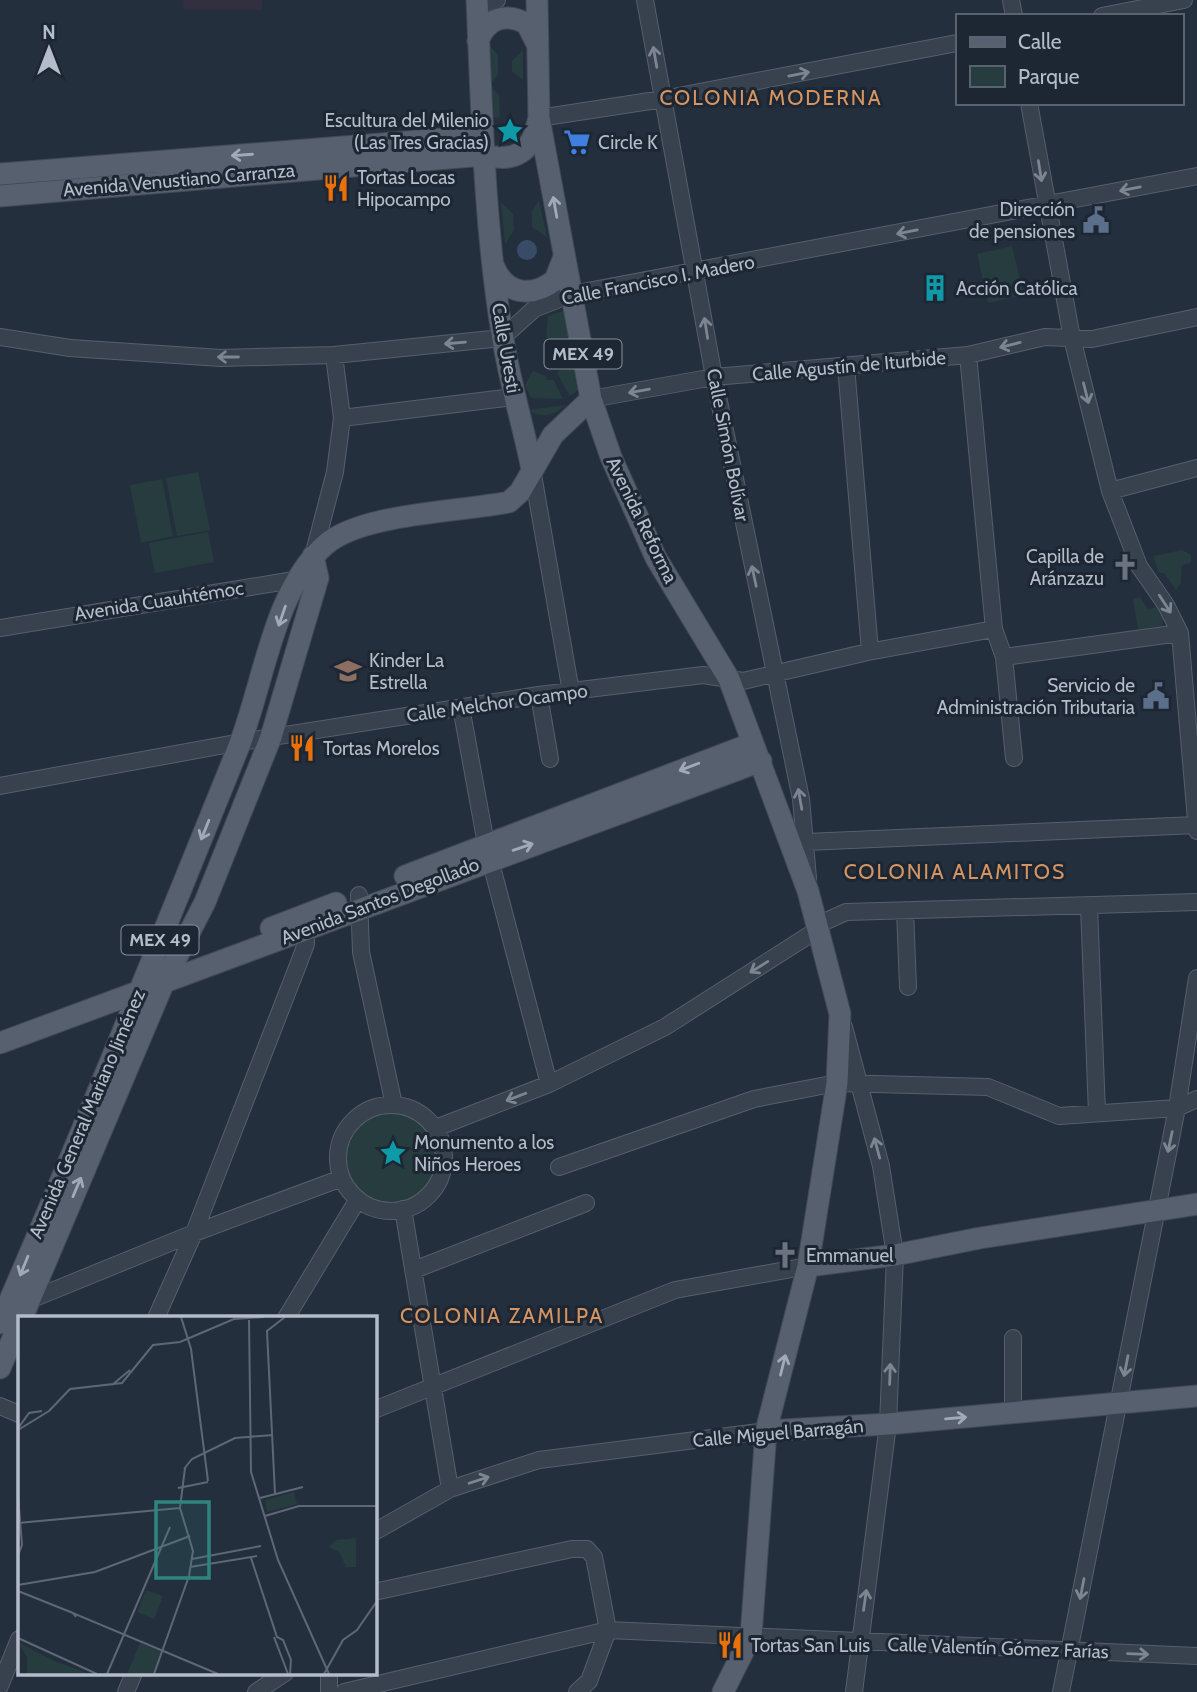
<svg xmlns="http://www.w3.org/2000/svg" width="1197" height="1692" font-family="Cabin,sans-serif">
<rect width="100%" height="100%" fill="#242f3e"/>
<!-- medical -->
<path fill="#32303f" d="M 183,0 L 262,0 L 262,10 L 184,10 Z"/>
<!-- green -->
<path fill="#263c3f" d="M 488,44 L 498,55 L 498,74 L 493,82 L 489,74 Z
M 523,50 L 523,80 L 512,71 L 512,61 Z
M 491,87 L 499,95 L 500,116 L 497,118 L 492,116 Z
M 539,200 L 547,237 L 532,227 L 532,211 Z
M 501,202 L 513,214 L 514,230 L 505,244 Z
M 1012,246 L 1024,295 L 988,303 L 977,254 Z
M 563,311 L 570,343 L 563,346 L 546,337 L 548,316 Z
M 568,349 L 574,351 L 580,389 L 570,396 L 557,373 L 565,364 L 565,350 Z
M 533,371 L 546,376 L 547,380 L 554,380 L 563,399 L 531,398 L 525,385 Z
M 566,405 C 556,414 541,420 529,410 Z
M 198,472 L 210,530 L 177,536 L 166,478 Z
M 162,479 L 173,536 L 141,543 L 130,485 Z
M 208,532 L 214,562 L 155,573 L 149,543 Z
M 1182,550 L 1191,555 L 1191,563 L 1182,565 L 1181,583 L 1176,590 L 1164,573 L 1159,573 L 1153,556 Z
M 1140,597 L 1148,609 L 1160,606 L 1164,613 L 1162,626 L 1138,629 L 1133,599 Z
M347 1159a46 46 0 1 1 92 0a46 46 0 1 1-92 0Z"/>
<!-- water -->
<path fill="#394c67" d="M502 131a8 8 0 1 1 16 0a8 8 0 1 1-16 0Z
M517 250a10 10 0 1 1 20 0a10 10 0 1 1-20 0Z"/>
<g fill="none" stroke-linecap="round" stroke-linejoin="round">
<defs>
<path id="minor" d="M 645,0 L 714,377 L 801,799 L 808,878
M 1011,0 L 1014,16
M 477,5 L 497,0
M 1102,16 L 1184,0
M 1029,103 L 1072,338 L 1110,491 L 1139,566 L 1166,605 L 1180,633 L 1197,831
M 539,118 L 663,99 L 957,43
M 0,337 L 70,348 L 221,358 L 334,355 L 502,338 L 534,309 L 572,294 L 1197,176
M 968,355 L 994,629 L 1004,657 L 1014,758
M 846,366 L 870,651
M 591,399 L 714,377 L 968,355 L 1045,337 L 1092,339 L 1197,317
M 342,418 L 513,397
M 532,469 L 571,692
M 1110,491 L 1197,468
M 313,556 L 335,472 L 342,418 L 334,355
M 0,628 L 306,578
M 1004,657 L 1180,633
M 539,695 L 550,759
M 461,707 L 486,844 L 549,1084
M 0,786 L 241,742 L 539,695 L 703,675 L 743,681 L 868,652 L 994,629
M 806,842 L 1197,825
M 359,895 L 361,952 L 394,1105
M 1089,906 L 1097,1113
M 905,910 L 908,987
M 844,1027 L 881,1166 L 895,1255 L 888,1424 L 854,1692
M338 1158a53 53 0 1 1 106 0a53 53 0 1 1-106 0Z
M 436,1128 L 549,1084 L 665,1027 L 817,930 L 824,922 L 846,912 L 1197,902
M 559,1167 L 754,1099 L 837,1083 L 988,1087 L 1059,1116 L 1177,1108 L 1197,1099
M 403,1209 L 450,1489
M 414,1270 L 586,1203
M 25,1302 L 194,1233 L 342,1178
M 156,1318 L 194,1233 L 298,965 L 306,944 L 306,922
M 286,1318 L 358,1199
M 1013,1338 L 1013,1413
M 0,1406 L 19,1414
M 374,1410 L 675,1290 L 808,1266
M 374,1532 L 450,1489 L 539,1460 L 766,1431
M 374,1592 L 572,1549 L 587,1549 L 594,1557 L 608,1630
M 0,1686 L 19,1639
M 126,1692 L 134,1673
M 256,1692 L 285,1673
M 329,1692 L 329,1673
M 344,1692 L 608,1630 L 1197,1656
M 577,1692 L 589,1681 L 608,1630
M 1061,1692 L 1177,1108 L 1197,978"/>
<path id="major" d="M 477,0 C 482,113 484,227 503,339 C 510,383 523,425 532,469
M 537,0 L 539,118 L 591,399 L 611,457 L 656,558 L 729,679 L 808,891 L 840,1014 L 837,1083 L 808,1266 L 766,1431 L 751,1636 L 723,1692
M 478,41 C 487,18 506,12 527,24 L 536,42
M 0,174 L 481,136
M 0,196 L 484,155 C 515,163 532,152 538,121
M 494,267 C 506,295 532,298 555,280 L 564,257
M 405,876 L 753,743
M 271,928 L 336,903
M 0,1043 L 761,761
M 808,1266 L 895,1255 L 980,1238 L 1197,1204
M 22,1318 L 164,982 L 205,902 L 271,737 L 318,578 L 313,556
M 0,1323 C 83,1132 161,939 239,746 C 264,683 273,591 325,545 C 362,513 460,512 509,502 L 520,492 L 553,435 L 591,399
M 0,1368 L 19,1324
M 766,1431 L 888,1424 L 1197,1396"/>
</defs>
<!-- minor casing -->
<use href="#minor" stroke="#565f6c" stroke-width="18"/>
<!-- major casing -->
<use href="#major" stroke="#414a57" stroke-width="23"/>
<!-- minor -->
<use href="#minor" stroke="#38414e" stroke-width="16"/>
<!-- major -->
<use href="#major" stroke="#56606e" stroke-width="21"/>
</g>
<!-- one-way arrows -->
<defs><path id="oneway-shaft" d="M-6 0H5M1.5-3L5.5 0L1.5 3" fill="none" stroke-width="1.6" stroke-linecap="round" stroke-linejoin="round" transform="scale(1.75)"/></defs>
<g stroke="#7c8592">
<use href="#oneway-shaft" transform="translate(655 57) rotate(-100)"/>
<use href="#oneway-shaft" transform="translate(799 74) rotate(-11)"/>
<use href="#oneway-shaft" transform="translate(1040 171) rotate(81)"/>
<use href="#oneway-shaft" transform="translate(1130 189) rotate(169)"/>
<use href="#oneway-shaft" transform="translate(907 232) rotate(169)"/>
<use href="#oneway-shaft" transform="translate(706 328) rotate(-99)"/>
<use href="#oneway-shaft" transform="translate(455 343) rotate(175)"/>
<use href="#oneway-shaft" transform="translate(1010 345) rotate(166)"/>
<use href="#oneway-shaft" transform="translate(228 357) rotate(180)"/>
<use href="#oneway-shaft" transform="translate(639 391) rotate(170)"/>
<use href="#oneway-shaft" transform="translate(1086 393) rotate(76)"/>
<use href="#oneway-shaft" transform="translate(754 576) rotate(-102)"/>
<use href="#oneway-shaft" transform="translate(1165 604) rotate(57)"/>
<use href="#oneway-shaft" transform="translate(800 799) rotate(-100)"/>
<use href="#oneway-shaft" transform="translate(759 967) rotate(148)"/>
<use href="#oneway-shaft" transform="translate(516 1097) rotate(159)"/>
<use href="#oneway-shaft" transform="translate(1170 1142) rotate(102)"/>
<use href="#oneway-shaft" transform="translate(877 1148) rotate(-105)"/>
<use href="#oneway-shaft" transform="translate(1126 1366) rotate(101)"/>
<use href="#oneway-shaft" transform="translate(890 1374) rotate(-88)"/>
<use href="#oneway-shaft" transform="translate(479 1480) rotate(-18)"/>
<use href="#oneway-shaft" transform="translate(1082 1589) rotate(101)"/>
<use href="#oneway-shaft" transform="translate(865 1600) rotate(-82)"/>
<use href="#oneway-shaft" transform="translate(1138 1654) rotate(2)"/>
</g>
<g stroke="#a1aab7">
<use href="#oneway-shaft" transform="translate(242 155) rotate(176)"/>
<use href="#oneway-shaft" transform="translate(555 207) rotate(-100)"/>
<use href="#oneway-shaft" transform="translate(282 616) rotate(109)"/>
<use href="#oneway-shaft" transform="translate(689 767) rotate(159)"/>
<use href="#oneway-shaft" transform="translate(205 830) rotate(112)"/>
<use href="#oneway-shaft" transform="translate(523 847) rotate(-19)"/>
<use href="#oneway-shaft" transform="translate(77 1187) rotate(-67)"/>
<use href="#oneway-shaft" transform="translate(24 1266) rotate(112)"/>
<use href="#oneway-shaft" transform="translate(783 1365) rotate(-76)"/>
<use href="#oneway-shaft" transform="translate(956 1418) rotate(-5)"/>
</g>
<!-- icons -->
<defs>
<symbol id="sight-bare" viewBox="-9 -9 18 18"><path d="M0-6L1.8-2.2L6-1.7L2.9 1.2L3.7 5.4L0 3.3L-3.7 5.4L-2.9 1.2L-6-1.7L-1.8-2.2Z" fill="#0f9aa8" stroke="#1d2633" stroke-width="2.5" paint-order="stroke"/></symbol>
<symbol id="supermarket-bare" viewBox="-9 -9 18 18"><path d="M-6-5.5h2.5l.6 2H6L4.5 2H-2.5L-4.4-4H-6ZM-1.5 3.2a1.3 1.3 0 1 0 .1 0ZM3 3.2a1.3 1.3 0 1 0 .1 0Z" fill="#3f7fe0" stroke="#1d2633" stroke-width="2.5" paint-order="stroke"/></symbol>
<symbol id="restaurant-bare" viewBox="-9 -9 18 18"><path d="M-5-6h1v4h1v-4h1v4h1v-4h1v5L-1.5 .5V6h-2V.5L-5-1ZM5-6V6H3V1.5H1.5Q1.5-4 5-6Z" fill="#e8710a" stroke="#1d2633" stroke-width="2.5" paint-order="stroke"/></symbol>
<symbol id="civic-bare" viewBox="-9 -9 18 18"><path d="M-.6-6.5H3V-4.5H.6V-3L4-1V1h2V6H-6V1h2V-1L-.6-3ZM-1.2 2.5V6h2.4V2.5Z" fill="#5c6f8a" stroke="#1d2633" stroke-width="2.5" paint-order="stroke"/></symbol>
<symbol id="building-bare" viewBox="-9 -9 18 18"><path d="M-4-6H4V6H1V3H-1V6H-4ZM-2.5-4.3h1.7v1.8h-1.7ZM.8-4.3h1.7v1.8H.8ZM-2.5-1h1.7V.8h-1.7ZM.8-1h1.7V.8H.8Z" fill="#0f9aa8" stroke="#1d2633" stroke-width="2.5" paint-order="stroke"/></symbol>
<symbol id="church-bare" viewBox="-9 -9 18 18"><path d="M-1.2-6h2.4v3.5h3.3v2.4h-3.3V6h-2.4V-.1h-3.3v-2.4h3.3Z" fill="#6b7280" stroke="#1d2633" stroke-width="2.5" paint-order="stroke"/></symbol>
<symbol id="school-bare" viewBox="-9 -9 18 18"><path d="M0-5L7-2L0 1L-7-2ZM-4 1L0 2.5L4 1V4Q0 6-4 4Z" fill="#8d6e63" stroke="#1d2633" stroke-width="2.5" paint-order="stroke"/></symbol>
</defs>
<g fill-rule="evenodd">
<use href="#sight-bare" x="491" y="112" width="38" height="38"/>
<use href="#supermarket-bare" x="558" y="123" width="38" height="38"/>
<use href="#restaurant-bare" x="317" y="169" width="38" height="38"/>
<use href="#civic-bare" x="1077" y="201" width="38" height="38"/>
<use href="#building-bare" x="916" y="269" width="38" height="38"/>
<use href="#church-bare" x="1106" y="548" width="38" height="38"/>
<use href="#school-bare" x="329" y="652" width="38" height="38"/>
<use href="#civic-bare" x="1137" y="677" width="38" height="38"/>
<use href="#restaurant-bare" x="283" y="729" width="38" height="38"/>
<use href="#sight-bare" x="374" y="1134" width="38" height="38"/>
<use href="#church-bare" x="766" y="1236" width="38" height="38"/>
<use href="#restaurant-bare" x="711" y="1626" width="38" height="38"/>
</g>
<g text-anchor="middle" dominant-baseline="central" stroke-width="6" stroke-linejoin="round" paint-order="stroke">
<!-- shield labels -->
<g fill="#1d2633" stroke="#878f9c" stroke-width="2">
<rect x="544.5" y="339.5" width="77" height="29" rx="5"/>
<rect x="121.5" y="925.5" width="77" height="29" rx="5"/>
</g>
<g font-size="18" font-weight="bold" fill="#b4bcc9">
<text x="583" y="354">MEX 49</text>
<text x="160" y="940">MEX 49</text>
</g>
<!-- poi labels -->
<g font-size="19" fill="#b4bcc9" stroke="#1d2633" text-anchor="start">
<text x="489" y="120" text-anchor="end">Escultura del Milenio<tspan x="489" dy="22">(Las Tres Gracias)</tspan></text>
<text x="598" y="142">Circle K</text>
<text x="357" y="177">Tortas Locas<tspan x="357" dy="22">Hipocampo</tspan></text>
<text x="1075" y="209" text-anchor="end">Dirección<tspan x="1075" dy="22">de pensiones</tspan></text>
<text x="956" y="288">Acción Católica</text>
<text x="1104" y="556" text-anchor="end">Capilla de<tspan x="1104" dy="22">Aránzazu</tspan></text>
<text x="369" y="660">Kinder La<tspan x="369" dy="22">Estrella</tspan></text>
<text x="1135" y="685" text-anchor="end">Servicio de<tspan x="1135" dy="22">Administración Tributaria</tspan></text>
<text x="323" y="748">Tortas Morelos</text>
<text x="414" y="1142">Monumento a los<tspan x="414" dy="22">Niños Heroes</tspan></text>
<text x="806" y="1255">Emmanuel</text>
<text x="751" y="1645">Tortas San Luis</text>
</g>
<!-- street labels -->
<g font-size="19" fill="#b4bcc9" stroke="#1d2633">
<text transform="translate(179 180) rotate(-5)">Avenida Venustiano Carranza</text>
<text transform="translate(658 280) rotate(-11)">Calle Francisco I. Madero</text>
<text transform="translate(506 348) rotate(80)">Calle Uresti</text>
<text transform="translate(849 366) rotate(-5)">Calle Agustín de Iturbide</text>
<text transform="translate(728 445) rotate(79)">Calle Simón Bolívar</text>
<text transform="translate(642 520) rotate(64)">Avenida Reforma</text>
<text transform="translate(159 601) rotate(-9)">Avenida Cuauhtémoc</text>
<text transform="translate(497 703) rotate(-8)">Calle Melchor Ocampo</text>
<text transform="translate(380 901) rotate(-21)">Avenida Santos Degollado</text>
<text transform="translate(87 1114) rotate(-67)">Avenida General Mariano Jiménez</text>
<text transform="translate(778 1433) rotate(-5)">Calle Miguel Barragán</text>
<text transform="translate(998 1648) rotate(2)">Calle Valentín Gómez Farías</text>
</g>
<!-- neighbourhood labels -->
<g font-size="21" letter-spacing="2" fill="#d59563" stroke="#1d2633">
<text x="771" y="97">COLONIA MODERNA</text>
<text x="955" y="871">COLONIA ALAMITOS</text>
<text x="502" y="1315">COLONIA ZAMILPA</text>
</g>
</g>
<!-- overview -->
<g transform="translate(18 1316)">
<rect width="359" height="359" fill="#242f3e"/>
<path d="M 276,176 L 279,188 L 249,196 L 247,184 ZM 338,222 L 338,251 L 328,251 L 321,236 L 310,231 L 318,224 ZM 128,274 L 145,280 L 136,303 L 119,296 ZM 0,326 L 36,345 L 72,358 L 9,358 L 9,341 ZM 122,327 L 144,336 L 135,358 L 109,358 Z" fill="#263c3f"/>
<path fill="none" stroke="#5e6776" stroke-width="2" d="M 163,1 L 173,33 L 190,165M 231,4 L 233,156 L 260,244 L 311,358M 94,69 L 112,54M 1,111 L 11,97 L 24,95M 0,114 L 31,95 L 52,73 L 104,67 L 135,29 L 162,26 L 216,3 L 246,1M 166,153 L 174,143 L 217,122 L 255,119M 160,172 L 190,166M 257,178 L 249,15 L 267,1M 0,179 L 4,229 L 0,239M 242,182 L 285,171M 247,200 L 281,190 L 359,190M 0,207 L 162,192M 233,242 L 259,321 L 265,324 L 273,344 L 272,358M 174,243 L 243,230M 172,251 L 239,240M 0,269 L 77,256 L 172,220M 0,275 L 55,297M 58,301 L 55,297 L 200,358M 256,321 L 270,358M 0,322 L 79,358M 89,358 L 152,211M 136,358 L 171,260 L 175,235 L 162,192 L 167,152M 306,358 L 325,324 L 339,314 L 359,285"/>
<path fill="#308480" fill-opacity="0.15" stroke="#308480" stroke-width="3.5" d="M 138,186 L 191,186 L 191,262 L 138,262 Z"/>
<rect width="359" height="359" fill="none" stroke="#b4bcc9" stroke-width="3.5"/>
</g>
<!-- legend -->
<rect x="956" y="14" width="228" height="91" fill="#1d2633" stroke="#59626f" stroke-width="2"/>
<rect x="970" y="37" width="35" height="10" fill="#56606e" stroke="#59626f" stroke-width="2"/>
<text x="1018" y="49" font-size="21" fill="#b4bcc9">Calle</text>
<rect x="970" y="66" width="35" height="21" fill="#263c3f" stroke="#59626f" stroke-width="2"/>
<text x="1018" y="84" font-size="21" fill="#b4bcc9">Parque</text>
<!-- north arrow -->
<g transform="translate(49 49)" stroke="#1d2633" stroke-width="5" paint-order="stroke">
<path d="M0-5L12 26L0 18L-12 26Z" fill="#b4bcc9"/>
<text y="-10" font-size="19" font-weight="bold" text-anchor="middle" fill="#b4bcc9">N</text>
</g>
</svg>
